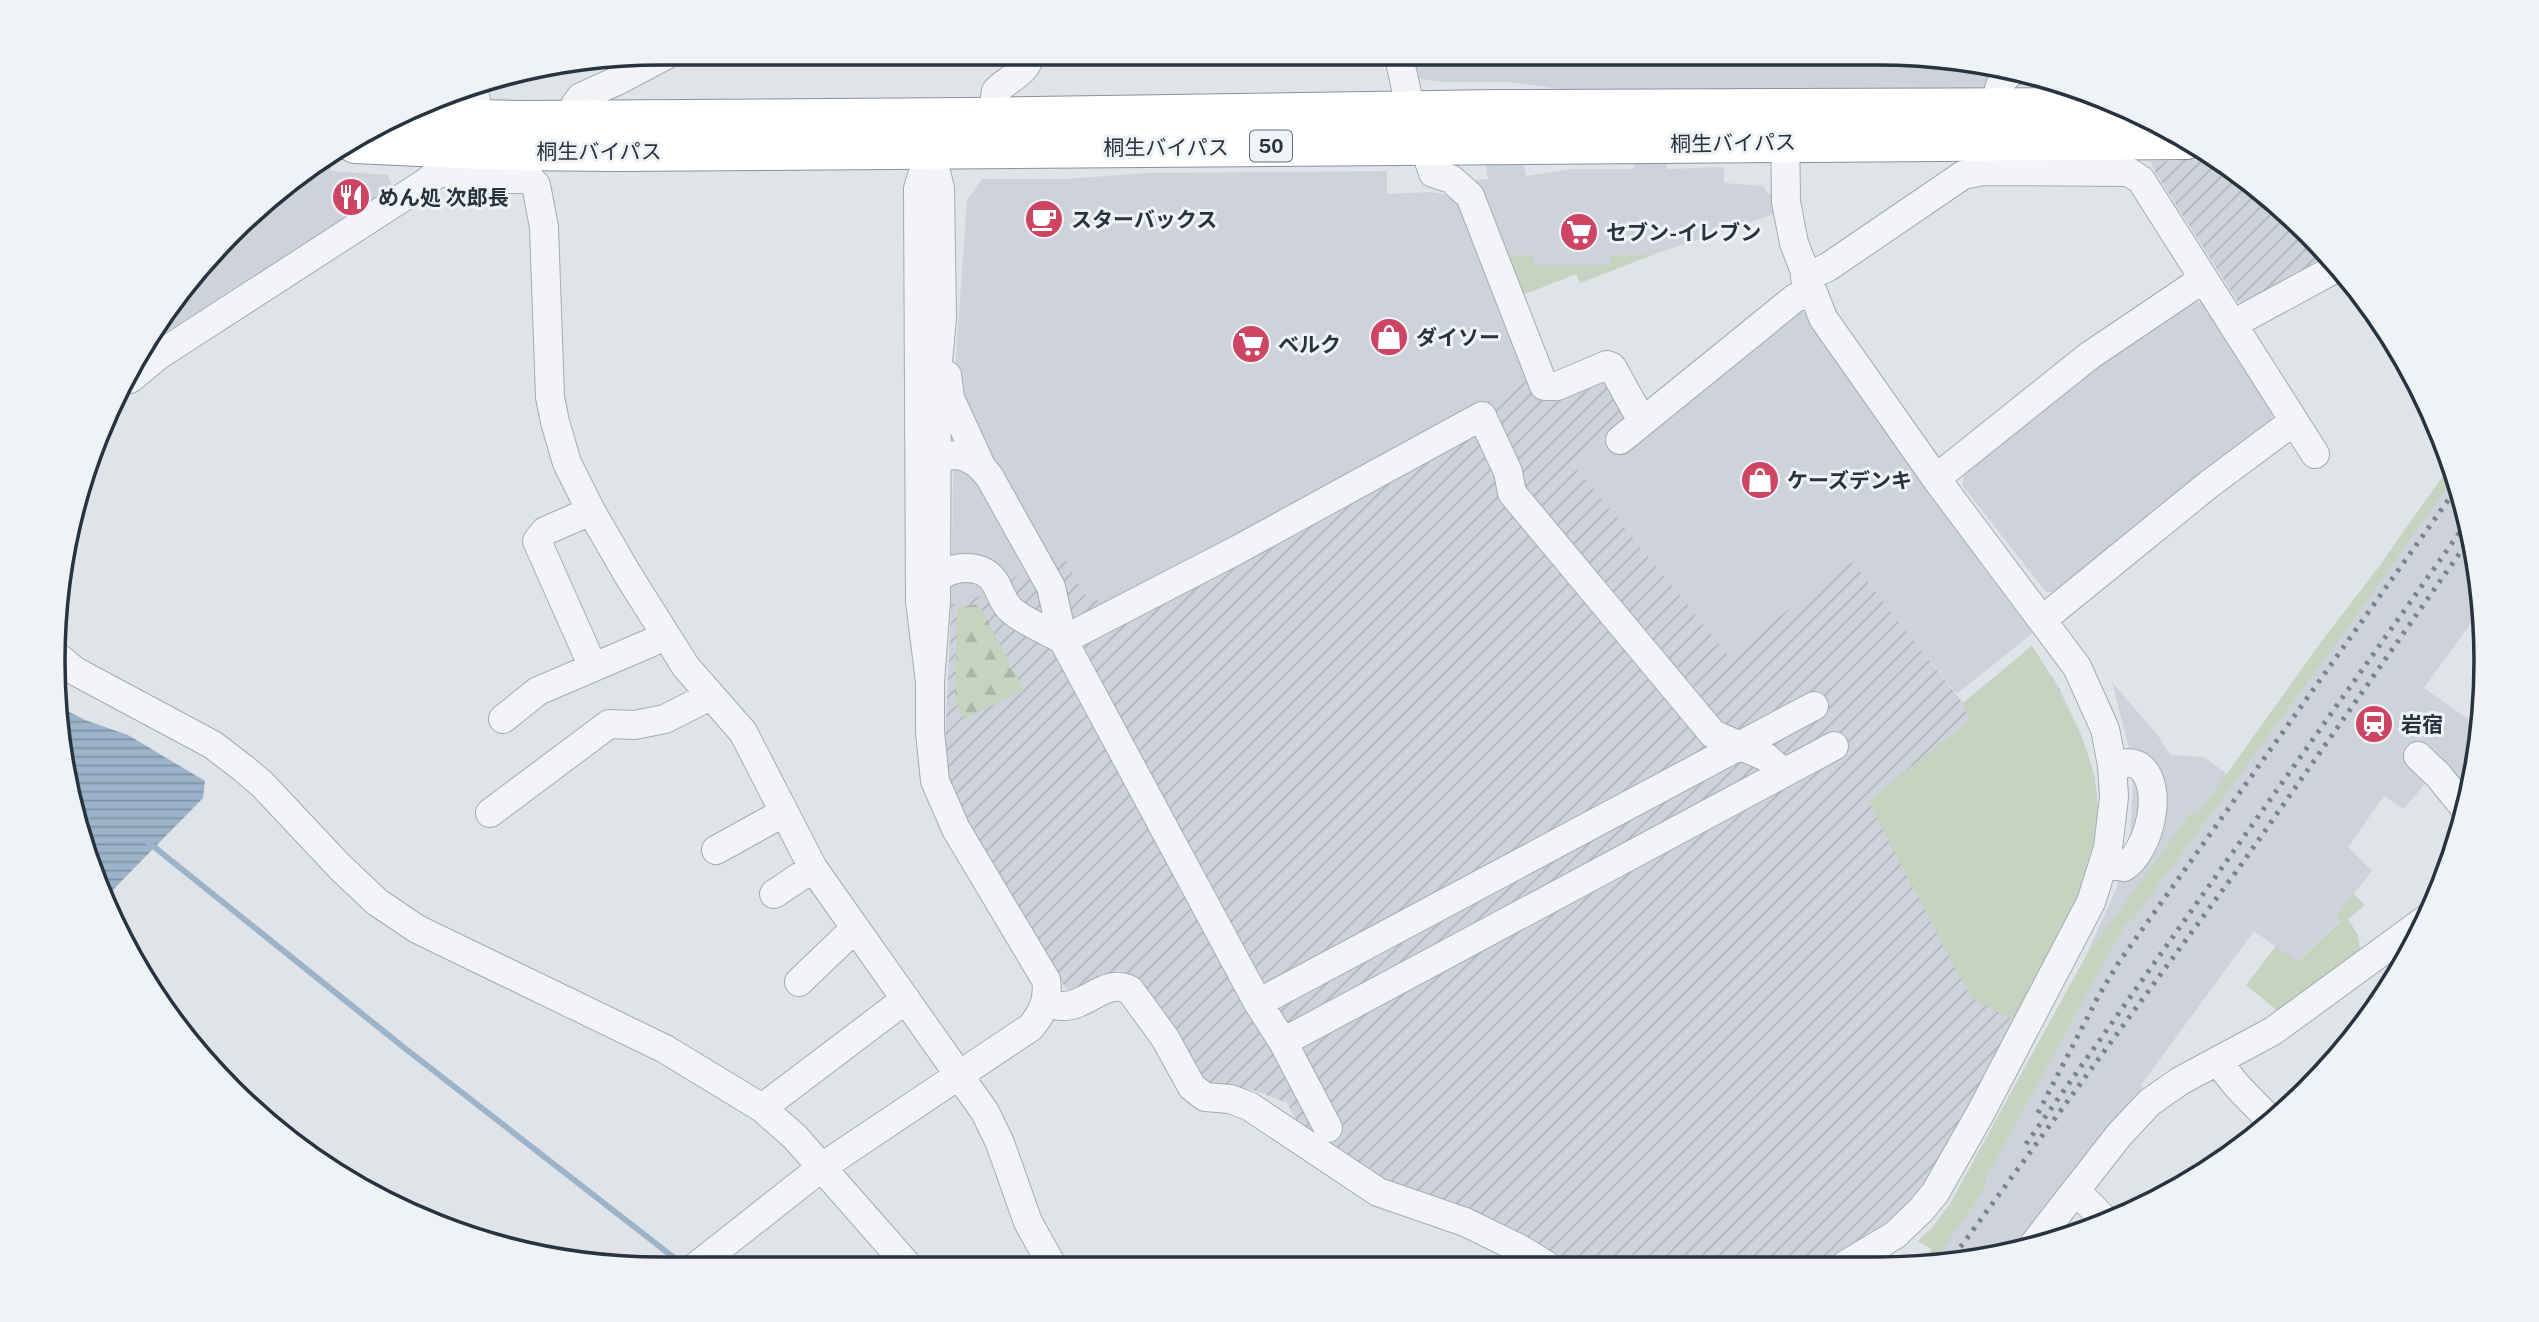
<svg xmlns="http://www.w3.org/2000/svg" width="2539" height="1322" font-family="'Public Sans','Noto Sans JP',sans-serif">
<defs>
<pattern id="industrial-furrows" width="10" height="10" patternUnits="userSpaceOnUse" patternTransform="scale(1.75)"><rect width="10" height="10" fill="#ced3db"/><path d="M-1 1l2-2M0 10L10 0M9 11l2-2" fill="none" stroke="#b1b6bd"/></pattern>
<pattern id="forest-firs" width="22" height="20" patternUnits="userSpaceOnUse" patternTransform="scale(1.75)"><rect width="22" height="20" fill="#c6d3c1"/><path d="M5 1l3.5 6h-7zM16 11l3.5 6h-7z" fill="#aab6a7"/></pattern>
<pattern id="water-rules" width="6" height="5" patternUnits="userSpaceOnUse" patternTransform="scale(1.75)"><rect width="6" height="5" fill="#9bb4c9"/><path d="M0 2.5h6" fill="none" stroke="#7e93a5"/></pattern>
</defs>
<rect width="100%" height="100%" fill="#e0e4e9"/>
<!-- built -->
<path fill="#ced3db" d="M 1405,53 L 1917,54 L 2036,73 L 2063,84 L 1968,88 L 1560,89 L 1509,82 L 1442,82 L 1419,79 L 1414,75 Z
M 320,163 L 332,163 L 331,171 L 388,175 L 393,189 L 153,342 L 141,354 L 155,323 L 290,178 L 307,169 L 316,170 L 316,165 Z
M 1667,163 L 1667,169 L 1724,167 L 1724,183 L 1763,186 L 1768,194 L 1774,194 L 1774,214 L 1655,254 L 1611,255 L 1611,265 L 1533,265 L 1500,255 L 1471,180 L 1488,179 L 1486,165 L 1524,165 L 1526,176 L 1573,169 L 1633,169 L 1635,164 Z
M 1387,171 L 1387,194 L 1430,192 L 1464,197 L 1530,379 L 1110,603 L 1087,598 L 1061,554 L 967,602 L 951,604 L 955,368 L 967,200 L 982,179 L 1064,179 L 1148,173 Z
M 2191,301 L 2205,303 L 2273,409 L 2271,422 L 2061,593 L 2046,592 L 1962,485 L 1965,472 L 2087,375 Z
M 1791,310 L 1809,313 L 2039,628 L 1957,694 L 1850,562 L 1729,657 L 1573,464 L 1613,433 Z
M 2453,462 L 2481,582 L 2482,608 L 2424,688 L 2477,725 L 2482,719 L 2470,795 L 2429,779 L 2404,809 L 2384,796 L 2348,847 L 2372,871 L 2336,916 L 2340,921 L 2297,962 L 2254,931 L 2141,1085 L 2144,1091 L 2021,1247 L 1958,1264 L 1921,1264 L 1932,1249 L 1918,1241 L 1932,1228 L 1950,1204 L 2086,956 L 2116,889 L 2130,834 L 2133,786 L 2129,749 L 2112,682 L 2159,737 L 2170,755 L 2204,757 L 2227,774 L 2322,641 L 2378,568 Z"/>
<!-- industrial -->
<path fill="url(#industrial-furrows)" d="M 2217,159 L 2249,179 L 2335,259 L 2246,306 L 2238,302 L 2155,172 L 2150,161 Z
M 1601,375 L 1627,421 L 1573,464 L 1729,656 L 1851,561 L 1963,703 L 2032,646 L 2060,689 L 2094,773 L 2098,809 L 2071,912 L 1932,1176 L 1913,1199 L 1889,1223 L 1821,1265 L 1558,1265 L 1393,1192 L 1304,1134 L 1287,1103 L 1250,1089 L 1201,1086 L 1171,1034 L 1125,972 L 1119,970 L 1077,992 L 1066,989 L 967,820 L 948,776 L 945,743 L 951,604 L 967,602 L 1061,553 L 1087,598 L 1110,603 L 1530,379 Z"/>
<!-- green -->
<path fill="#c6d3c1" d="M 1655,254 L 1580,283 L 1576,274 L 1515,298 L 1500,255 L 1533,255 L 1534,265 L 1610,265 L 1611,255 Z
M 2453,462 L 2456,474 L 2344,633 L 2132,921 L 2126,923 L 1986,1178 L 1985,1189 L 1932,1264 L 1921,1264 L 1932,1249 L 1918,1241 L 1932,1228 L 1950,1204 L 2086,956 L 2192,811 L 2198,814 L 2322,641 L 2378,568 Z
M 2032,646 C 2057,686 2084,729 2094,776 C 2112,861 2055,943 2018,1015 L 2009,1018 L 1971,998 L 1868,801 L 1970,720 L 1963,703 Z
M 2353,893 L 2365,905 L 2348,919 L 2358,935 L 2360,948 L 2364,954 L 2280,1013 L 2246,985 L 2276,946 L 2297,962 L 2340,922 L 2336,917 Z"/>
<!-- forest -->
<path fill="url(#forest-firs)" d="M 979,604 L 1024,690 L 964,719 L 955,702 L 957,608 Z"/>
<!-- water -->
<path fill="url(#water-rules)" d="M 54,704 L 85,720 L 128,735 L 205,781 L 203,798 L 103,900 L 99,894 Z"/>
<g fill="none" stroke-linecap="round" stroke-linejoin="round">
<!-- stream -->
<path stroke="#9bb4c9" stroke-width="6" d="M 148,842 L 402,1046 L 677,1260"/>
<defs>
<path id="minor" d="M 1398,53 L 1411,111
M 1996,107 C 1998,90 1999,78 2015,70
M 992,117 L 996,91 C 1007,79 1031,71 1029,53
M 574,119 L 575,105 L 581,97 L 621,79 L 670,53
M 1785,124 L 1786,202 L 1794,243 L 1823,318 L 1937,480 L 2077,667 L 2105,729 L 2112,765 L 2114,797 L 2108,848 L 2091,902 L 1980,1114 L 1935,1193 L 1921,1210 L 1895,1235 L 1845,1265
M 929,130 L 930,149 L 940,188 L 942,317 L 937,373 L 936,601 L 930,682 L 920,601 L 918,189 L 930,149
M 1429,146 L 1429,161 L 1433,173 L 1451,179 L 1470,196 L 1544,386 L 1557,386 L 1607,365 L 1612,367 L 1642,421
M 440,171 L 469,179 L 530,179 L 536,185 L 544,227 L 550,397 L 555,422 L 567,463 L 591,511 L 628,575 L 686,667 L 743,732 L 813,868 L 985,1112 L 1000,1143 L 1028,1222 L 1053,1267
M 1805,278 L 1828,267 L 1963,175 L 1983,171 L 2129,172 L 2141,180 L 2315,454
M 2233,324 L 2340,266
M 947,375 L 950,398 L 982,468
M 130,379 L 159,355 L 425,183 C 460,156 494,133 470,84
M 1620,440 L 1795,298 L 1811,291
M 922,467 C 949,450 968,450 989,476 L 1051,587 L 1063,640 L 1258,1003 L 1283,1042 L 1328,1128
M 1937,480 L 1944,472 L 2089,356 L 2203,279
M 591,511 L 545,531 L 537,541 L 593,667
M 936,579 C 951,566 981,562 994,581 C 1000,590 1003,603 1011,610 C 1023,621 1048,631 1063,640
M 2042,620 L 2208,485 L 2294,421
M 1063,640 L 1237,550 L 1482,416 L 1508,472 L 1512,493 L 1713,734 L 1766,757 L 1783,773
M 58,657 L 75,671 L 213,745 L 243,768 L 262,784 L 340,867 L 377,902 L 417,929 L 665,1049 L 762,1108 L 795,1137 L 909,1267
M 503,719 L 538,691 L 650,643 L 665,634
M 2418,756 L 2438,775 L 2467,811
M 490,813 L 609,724 L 634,725 L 665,719 L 710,696
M 716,850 L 783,813
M 2104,863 L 2124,867 C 2149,851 2166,786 2139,766 C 2132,761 2120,764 2112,765
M 774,894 L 813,868
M 799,982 L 845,938 L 857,931
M 1046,1003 C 1051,1004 1057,1006 1062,1006 C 1087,1007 1106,977 1130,990 L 1165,1038 L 1192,1087 L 1205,1097 L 1230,1099 L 1249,1106 L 1378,1192 L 1465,1222 L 1520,1249 L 1546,1265
M 1258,1003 L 1814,706
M 1283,1042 L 1834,746
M 2217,1061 L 2238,1087 L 2270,1120
M 762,1108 L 906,999
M 2076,1191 L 2109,1224
M 2034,1244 L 2119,1135 L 2150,1102 L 2180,1081 L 2273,1031 L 2429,917
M 694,1268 L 822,1167 L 1031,1027 C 1043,1012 1049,999 1046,980 L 956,829 L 935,781 L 930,732 L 930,682"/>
<path id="highway" d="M 406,117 L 522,120 L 969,117 L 1499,109 L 2126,107
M 355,144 L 505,151 L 618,152 L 2187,140"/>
</defs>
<!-- minor casing -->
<use href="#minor" stroke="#a5abb3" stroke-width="30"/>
<!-- highway casing -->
<use href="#highway" stroke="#87929f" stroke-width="40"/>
<!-- minor -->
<use href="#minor" stroke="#f2f4f7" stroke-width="28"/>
<!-- highway -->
<use href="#highway" stroke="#fff" stroke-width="38"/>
<!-- rail -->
<path stroke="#798492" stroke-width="5" stroke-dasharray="3.5 7" stroke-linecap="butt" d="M 2038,1113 L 2099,995 L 2119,962 L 2459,485
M 2026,1144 L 2467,522
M 1948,1264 L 2241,865 L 2471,537"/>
</g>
<!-- icons -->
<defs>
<symbol id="restaurant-disc" viewBox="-11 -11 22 22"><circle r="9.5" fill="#cd4562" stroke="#eff3f6"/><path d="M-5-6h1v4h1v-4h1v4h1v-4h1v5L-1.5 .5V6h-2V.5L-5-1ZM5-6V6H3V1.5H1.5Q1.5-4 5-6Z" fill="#fff"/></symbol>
<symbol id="cafe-disc" viewBox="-11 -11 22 22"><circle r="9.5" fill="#cd4562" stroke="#eff3f6"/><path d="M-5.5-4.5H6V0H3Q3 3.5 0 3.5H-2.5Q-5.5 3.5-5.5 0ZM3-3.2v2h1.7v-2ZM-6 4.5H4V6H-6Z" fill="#fff"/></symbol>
<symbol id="supermarket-disc" viewBox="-11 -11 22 22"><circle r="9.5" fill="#cd4562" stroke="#eff3f6"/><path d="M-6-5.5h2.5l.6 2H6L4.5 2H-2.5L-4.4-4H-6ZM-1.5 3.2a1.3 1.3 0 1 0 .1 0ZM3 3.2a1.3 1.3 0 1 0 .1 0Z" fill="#fff"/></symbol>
<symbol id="shop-disc" viewBox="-11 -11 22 22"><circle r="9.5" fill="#cd4562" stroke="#eff3f6"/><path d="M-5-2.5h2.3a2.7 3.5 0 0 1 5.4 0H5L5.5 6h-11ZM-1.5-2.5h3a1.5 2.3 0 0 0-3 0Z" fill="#fff"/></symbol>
<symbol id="station-disc" viewBox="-11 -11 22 22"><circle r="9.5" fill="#cd4562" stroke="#eff3f6"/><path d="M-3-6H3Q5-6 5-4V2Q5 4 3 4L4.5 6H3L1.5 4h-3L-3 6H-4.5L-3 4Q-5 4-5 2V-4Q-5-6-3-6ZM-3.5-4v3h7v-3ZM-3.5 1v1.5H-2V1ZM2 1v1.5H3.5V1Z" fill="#fff"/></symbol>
</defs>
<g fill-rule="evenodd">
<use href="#restaurant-disc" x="329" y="175" width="44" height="44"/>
<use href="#cafe-disc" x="1022" y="197" width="44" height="44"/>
<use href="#supermarket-disc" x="1557" y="210" width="44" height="44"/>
<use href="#shop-disc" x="1367" y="315" width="44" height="44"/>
<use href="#supermarket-disc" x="1229" y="322" width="44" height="44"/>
<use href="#shop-disc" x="1738" y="458" width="44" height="44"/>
<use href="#station-disc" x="2352" y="702" width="44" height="44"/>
</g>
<g text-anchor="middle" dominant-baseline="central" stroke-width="6" stroke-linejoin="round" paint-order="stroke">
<!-- shield labels -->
<rect fill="#eff3f6" stroke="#646d77" stroke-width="2" x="1250" y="130.5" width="42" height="31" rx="5"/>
<g font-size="19" font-weight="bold" fill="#283340">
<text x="1271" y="146">50</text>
</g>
<!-- street labels -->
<g font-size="21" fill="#283340" stroke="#eff3f6">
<text transform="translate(1733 143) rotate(-1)">桐生バイパス</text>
<text x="1166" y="147">桐生バイパス</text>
<text x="599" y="151">桐生バイパス</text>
</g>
<!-- poi labels -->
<g font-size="21" font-weight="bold" fill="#283340" stroke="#eff3f6" text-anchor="start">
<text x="378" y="197">めん処 次郎長</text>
<text x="1071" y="219">スターバックス</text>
<text x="1606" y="232">セブン-イレブン</text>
<text x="1416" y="337">ダイソー</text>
<text x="1278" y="344">ベルク</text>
<text x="1787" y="480">ケーズデンキ</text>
<text x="2401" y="724">岩宿</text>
</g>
</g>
<!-- crop -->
<path d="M0 0H2539V1322H0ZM661 65H1878A596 596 0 0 1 2474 661V661A596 596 0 0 1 1878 1257H661A596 596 0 0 1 65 661V661A596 596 0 0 1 661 65Z" fill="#eff3f6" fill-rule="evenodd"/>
<path fill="none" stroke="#283340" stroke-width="3.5" d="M661 65H1878A596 596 0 0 1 2474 661V661A596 596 0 0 1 1878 1257H661A596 596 0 0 1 65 661V661A596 596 0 0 1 661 65Z"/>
</svg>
